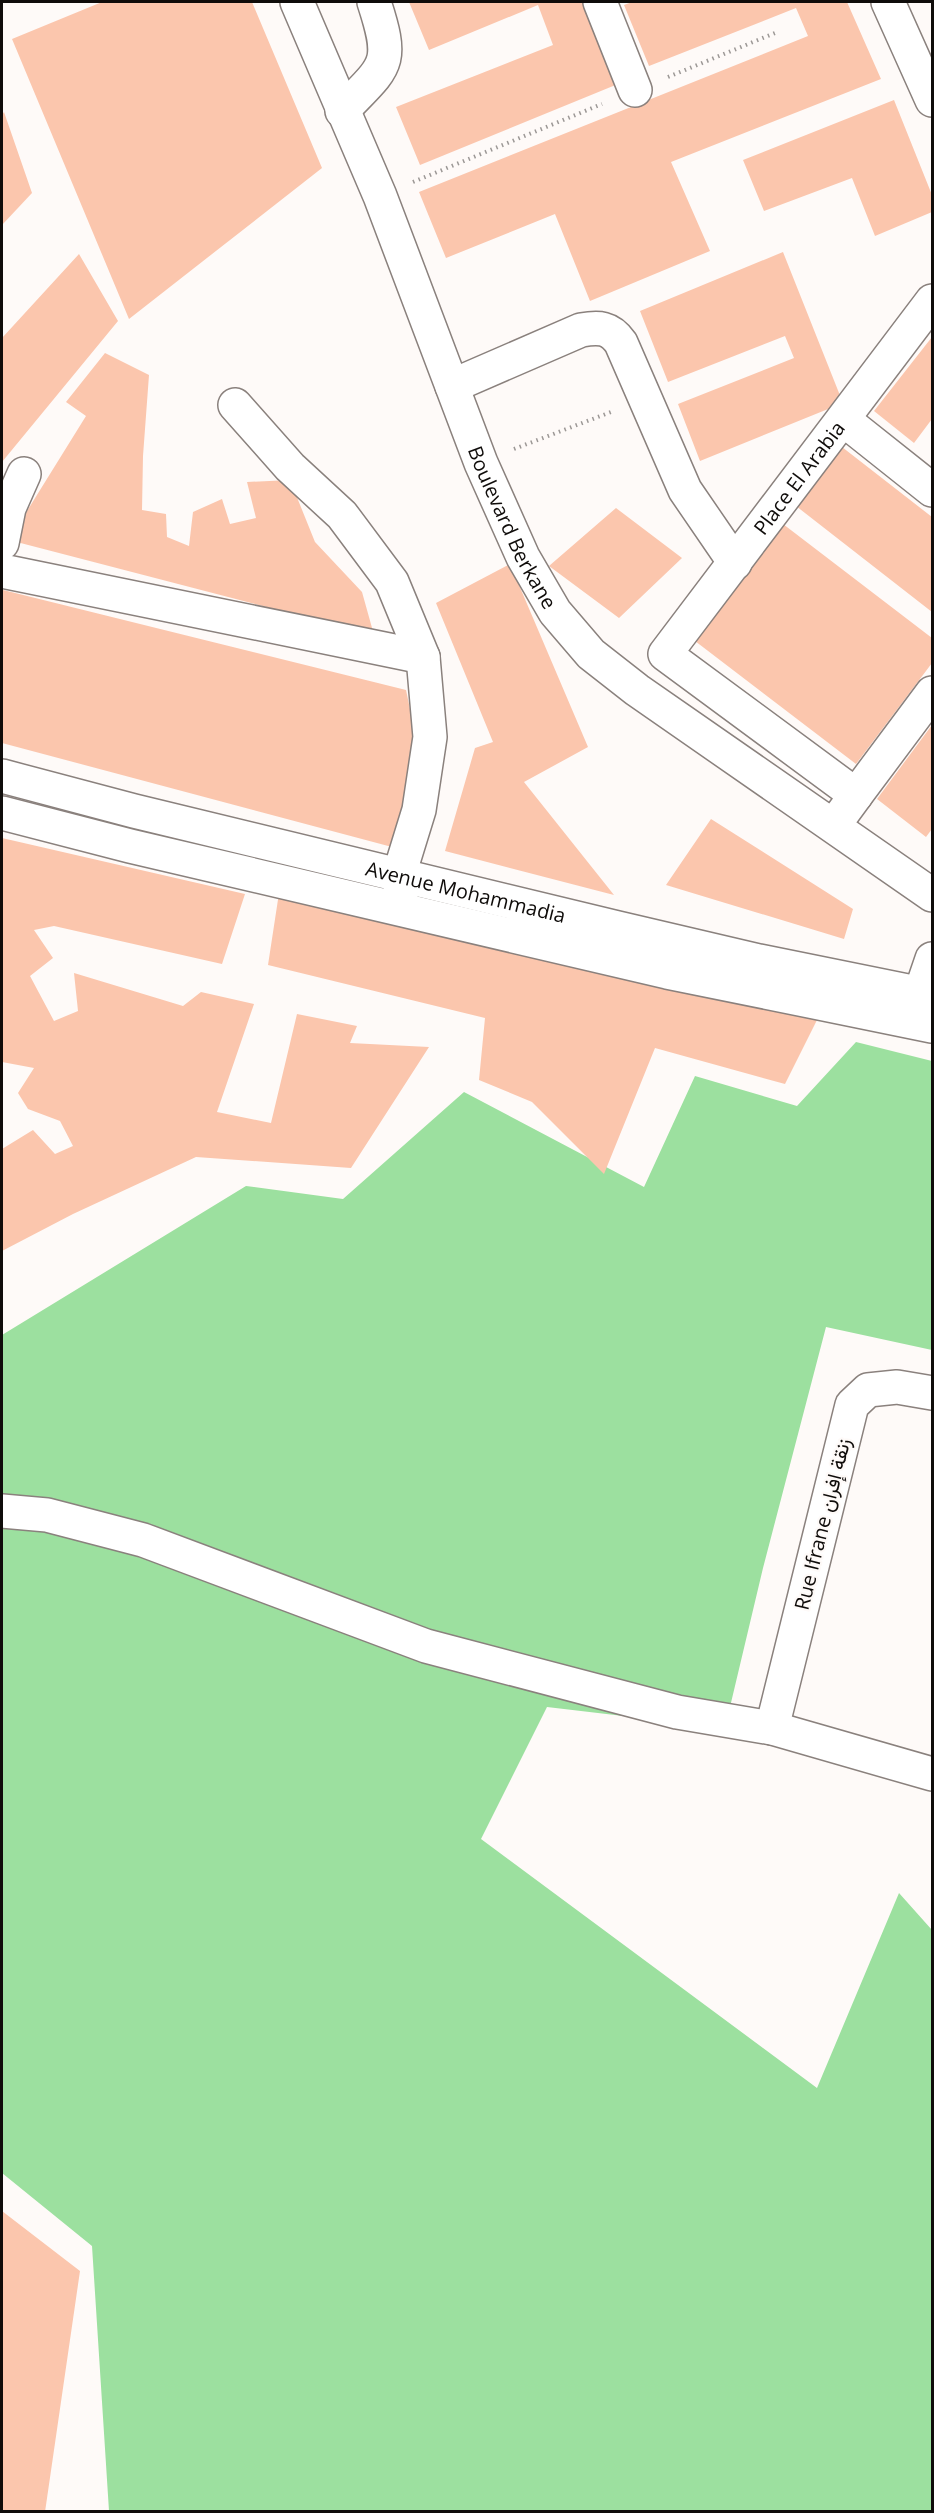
<svg xmlns="http://www.w3.org/2000/svg" width="934" height="2513" font-family="'Open Sans',Vazirmatn,sans-serif">
<rect width="100%" height="100%" fill="#fefaf8"/>
<!-- green -->
<path fill="#9ce09f" d="M 856,1042 L 932,1061 L 932,1350 L 826,1327 L 763,1568 L 725,1728 L 547,1707 L 481,1839 L 817,2088 L 899,1893 L 932,1930 L 932,2511 L 109,2511 L 92,2246 L 2,2173 L 2,1335 L 246,1186 L 343,1199 L 464,1092 L 644,1187 L 695,1076 L 797,1106 Z"/>
<!-- building -->
<path fill="#fbc6ad" d="M 102,2 L 252,2 L 322,168 L 129,319 L 12,39 Z
M 409,2 L 585,2 L 618,84 L 420,165 L 396,107 L 553,45 L 538,5 L 429,50 Z
M 632,2 L 847,2 L 881,79 L 671,162 L 710,251 L 590,301 L 555,214 L 446,258 L 419,192 L 808,36 L 796,8 L 649,66 L 624,5 Z
M 894,100 L 932,195 L 932,212 L 875,236 L 852,178 L 764,211 L 743,160 Z
M 4,112 L 32,193 L 2,225 L 2,115 Z
M 783,252 L 843,403 L 700,461 L 678,404 L 794,358 L 785,336 L 668,382 L 640,311 Z
M 79,254 L 118,321 L 2,462 L 2,338 Z
M 932,337 L 932,419 L 914,443 L 874,411 Z
M 105,353 L 149,375 L 143,456 L 142,510 L 166,514 L 167,537 L 189,546 L 193,512 L 222,499 L 230,524 L 256,518 L 247,482 L 290,480 L 315,542 L 362,592 L 374,635 L 9,540 L 86,416 L 66,402 Z
M 842,447 L 932,517 L 932,612 L 796,506 Z
M 616,508 L 682,558 L 619,618 L 549,566 Z
M 783,524 L 932,638 L 932,663 L 856,764 L 695,641 Z
M 510,564 L 588,747 L 524,782 L 614,895 L 445,851 L 475,748 L 493,742 L 436,603 Z
M 3,590 L 406,690 L 418,747 L 392,847 L 2,743 Z
M 932,725 L 932,829 L 926,837 L 877,799 Z
M 711,819 L 853,909 L 844,939 L 666,885 Z
M 2,838 L 245,894 L 222,964 L 54,926 L 34,930 L 53,958 L 30,976 L 54,1021 L 78,1011 L 74,973 L 183,1006 L 201,992 L 254,1004 L 217,1112 L 271,1123 L 297,1014 L 357,1026 L 350,1043 L 429,1047 L 351,1168 L 196,1157 L 73,1214 L 2,1251 L 2,1149 L 33,1130 L 55,1154 L 73,1146 L 60,1121 L 28,1109 L 18,1093 L 34,1068 L 2,1062 Z
M 279,893 L 819,1016 L 785,1084 L 655,1048 L 604,1174 L 532,1102 L 479,1080 L 485,1018 L 268,965 Z
M 2,2211 L 80,2271 L 45,2512 L 2,2512 Z"/>
<g fill="none" stroke-linecap="round" stroke-linejoin="round">
<defs>
<g id="minor">
<path id="s1" d="M 297,2 L 380,196 L 481,463 L 523,557 L 555,612 L 591,654 L 637,690 L 932,895"/>
<path d="M 600,2 L 635,90"/>
<path d="M 888,2 L 932,100"/>
<path d="M 342,111 C 386,65 395,66 374,2"/>
<path d="M 452,386 L 581,330 C 599,327 610,327 621,343 L 685,490 L 735,563"/>
<path d="M 235,405 L 290,467 L 342,515 L 392,582 L 423,657 L 430,737 L 419,810 L 399,875 L 401,897"/>
<path d="M 844,420 L 932,490"/>
<path d="M 2,543 L 9,508 L 24,474"/>
<path d="M 2,571 L 423,657"/>
<path id="s2" d="M 2,776 L 134,811 L 618,928 L 759,961 L 932,996"/>
<path d="M 856,795 L 932,693"/>
<path d="M 2,813 L 130,846 L 667,972 L 932,1026"/>
<path id="s3" d="M 834,825 L 856,795 L 665,654 L 932,301"/>
<path d="M 920,994 L 932,959"/>
<path d="M 2,1511 L 47,1515 L 143,1540 L 426,1646 L 677,1712 L 772,1728 L 932,1774"/>
<path d="M 772,1728 L 852,1405 L 868,1390 L 897,1387 L 932,1393"/>
</g>
</defs>
<!-- minor casing -->
<use href="#minor" stroke="#8a817d" stroke-width="36"/>
<!-- path -->
<path stroke="#9c9896" stroke-width="4" stroke-dasharray="1.5 4.5" stroke-linecap="butt" d="M 668,77 L 775,33
M 413,182 L 602,104
M 514,449 L 611,412"/>
<!-- minor -->
<use href="#minor" stroke="#fff" stroke-width="33"/>
</g>
<g text-anchor="middle" dominant-baseline="central" stroke-width="4.5" stroke-linejoin="round" paint-order="stroke">
<!-- street labels -->
<g font-size="20" fill="#0f0c0a" stroke="#fefaf8">
<text stroke="none"><textPath href="#s3" startOffset="496">Place El Arabia</textPath></text>
<text stroke="none"><textPath href="#s1" startOffset="568">Boulevard Berkane</textPath></text>
<text stroke="none"><textPath href="#s2" startOffset="478">Avenue Mohammadia</textPath></text>
<text transform="translate(822 1524) rotate(-76)">Rue Ifrane زنقة إفران</text>
</g>
</g>
<!-- border -->
<rect width="934" height="2513" fill="none" stroke="#0f0c0a" stroke-width="6"/>
</svg>
